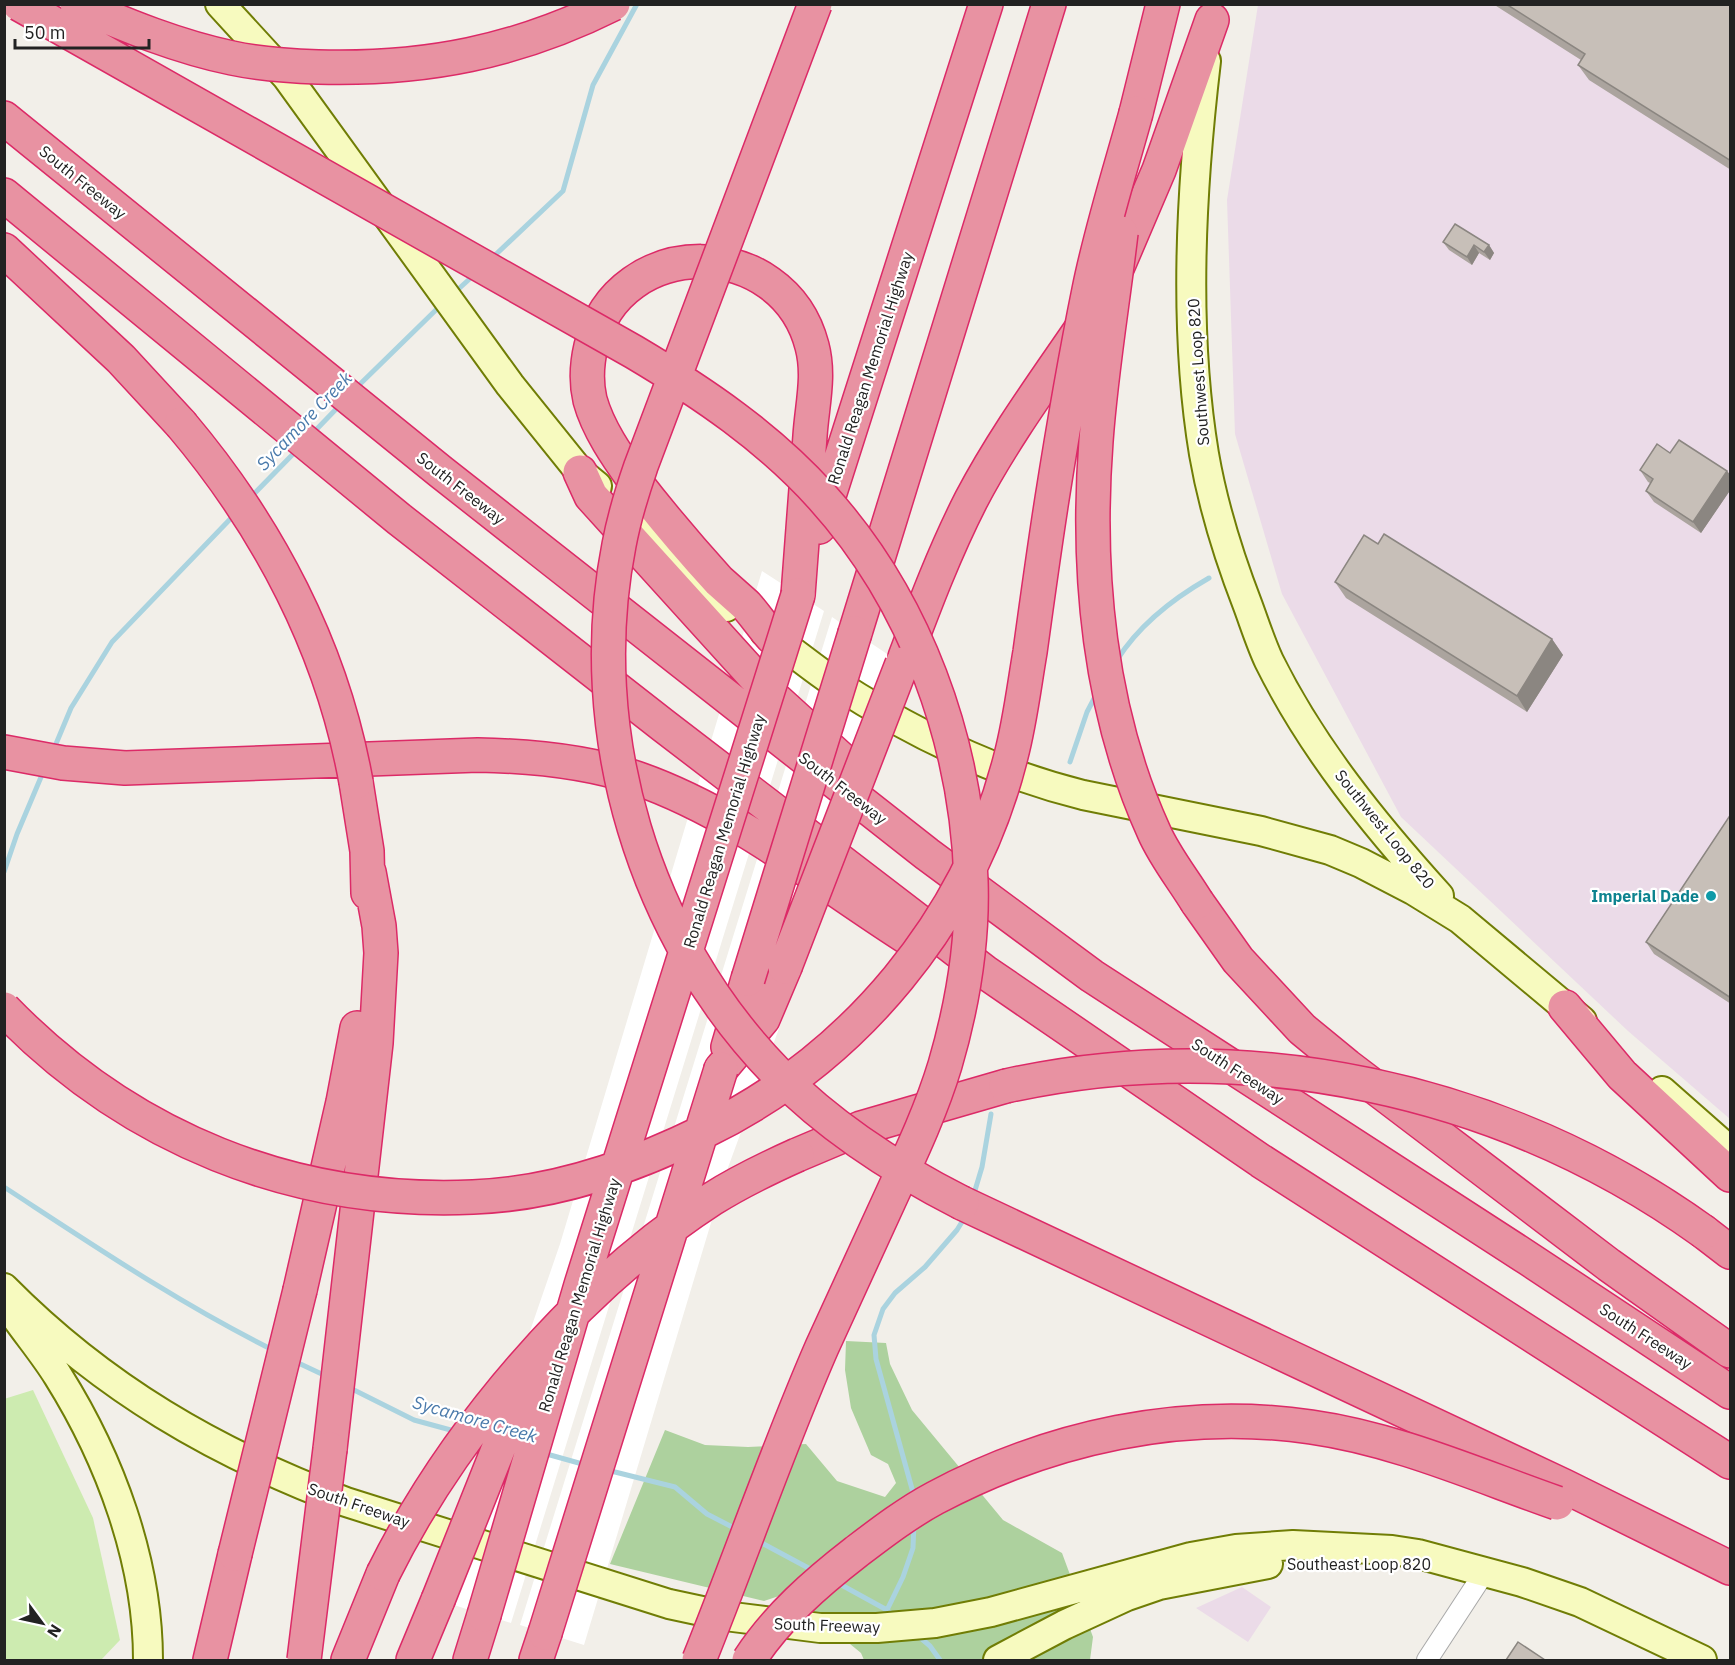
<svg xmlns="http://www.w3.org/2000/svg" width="1735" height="1665" font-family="'IBM Plex Sans',sans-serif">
<rect width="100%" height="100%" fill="#f2efe9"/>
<!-- industrial -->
<path fill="#ebdbe8" d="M 1258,5 L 1730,5 L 1730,1119 L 1628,1031 L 1401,817 L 1282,594 L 1235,434 L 1227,200 Z
M 1242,1587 L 1271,1607 L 1248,1642 L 1196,1608 Z"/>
<!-- grass -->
<path fill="#cdebb0" d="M 33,1390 L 93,1518 L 120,1640 L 101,1660 L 5,1660 L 4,1399 Z"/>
<!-- forest -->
<path fill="#add19e" d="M 846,1341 L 886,1343 L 890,1364 L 912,1410 L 1003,1520 L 1062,1553 L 1093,1637 L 1090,1660 L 864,1660 L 861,1653 L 788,1593 L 764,1601 L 610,1564 L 665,1430 L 705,1445 L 748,1447 L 806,1444 L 837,1481 L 885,1497 L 896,1483 L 888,1464 L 871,1455 L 851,1408 L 845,1370 Z"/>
<!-- pier -->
<path fill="#fff" d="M 762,571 L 824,611 L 511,1623 L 438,1600 L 491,1428 L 529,1334 L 560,1244 Z
M 832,617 L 902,664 L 825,903 L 726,1173 L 584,1645 L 520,1625 Z"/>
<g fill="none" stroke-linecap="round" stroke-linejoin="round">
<!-- stream -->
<path stroke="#aad3df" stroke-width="5" d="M 491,259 L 563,191 L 593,85 L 637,4
M 453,294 L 475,274
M 354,390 L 442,304
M 313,433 L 340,405
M 250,498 L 298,449
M 1117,660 C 1139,625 1174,598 1209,578
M 53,751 L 71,708 L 112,642 L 236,513
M 1070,762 L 1087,712 L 1097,693
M 4,872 L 17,834 L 44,770
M 4,1187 C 93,1245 180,1304 275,1351
M 973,1197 L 982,1167 L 991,1114
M 294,1361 L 326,1376
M 348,1387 L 414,1420 L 458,1432
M 543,1453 L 586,1465
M 607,1470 L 675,1487 L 707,1514 L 738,1530
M 914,1496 L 876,1359 L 874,1335 L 883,1309 L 895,1293 L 925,1267 L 957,1230 L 965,1217
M 756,1540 L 814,1571
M 836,1582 L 887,1610 L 895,1617
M 887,1610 L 903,1577 L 913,1548 L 914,1523
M 916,1634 L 930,1646 L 940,1660"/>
<defs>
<path id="street" d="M 1427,1660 L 1484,1573"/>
<path id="secondary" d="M 220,4 L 287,77 L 510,385 L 580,472 L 597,486
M 1206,61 C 1191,188 1183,327 1204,454 C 1213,506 1229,557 1248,606 C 1255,625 1261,644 1269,661 C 1312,748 1374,824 1439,896
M 629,519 L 726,607
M 765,632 C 789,648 811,667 835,683 C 912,733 994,773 1083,795 L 1261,831 L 1330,850 L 1361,863 L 1413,890 L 1460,919 L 1582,1021
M 1662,1091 L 1730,1151
M 4,1288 C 103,1388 215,1453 346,1502 L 669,1604 L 725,1616 L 820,1628 L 877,1628 L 935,1623 L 991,1612 L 1191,1557 L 1236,1549 L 1293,1545 L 1392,1550 L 1418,1554 L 1522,1582 L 1580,1602 L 1702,1660
M 15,1316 C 29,1336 45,1355 58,1376 C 110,1459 148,1561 148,1660
M 998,1660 L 1064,1625 L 1127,1596 L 1159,1585 L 1268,1564"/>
<path id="highway" d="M 1136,113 L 1163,4
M 4,118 L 441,472 L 927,854 L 1092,976 L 1529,1259 L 1730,1392
M 4,195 L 399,519 L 664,726 L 985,972 L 1261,1161 L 1730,1462
M 4,250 L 121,359 L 181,424
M 1118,266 L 1159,170 L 1212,20
M 580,472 L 591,496 L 774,698 L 841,759
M 819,527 L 986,4
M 855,633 L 1049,4
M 772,637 C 763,627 755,615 746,605 C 737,597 728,589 719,581 C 689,548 661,515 634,480 C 617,456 598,429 590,400 C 586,383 587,363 591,346 C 619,233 783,234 812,346 C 820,376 812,405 810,436 C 806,489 802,542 798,595
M 905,657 C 925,604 945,551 971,500 C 1003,439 1044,383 1083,326
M 4,752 L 63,763 L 125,768 L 478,755 C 531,756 586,761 636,778 C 737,813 821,883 911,940
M 356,782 L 367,851 L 368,893
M 1197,902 L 1238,960 L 1302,1029 L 1347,1066 L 1609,1265 L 1730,1351
M 1565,1007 L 1622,1075 L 1730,1175
M 728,1047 L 748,979
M 721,1069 L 763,1019 L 785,967
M 797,1155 L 861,1128 L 1006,1086
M 962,1203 L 1564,1486 L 1730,1568
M 1704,1232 L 1730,1252
M 300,1290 L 343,1102 L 357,1028
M 330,1449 L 376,1043 L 381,953 L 379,926 L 369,872
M 210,1660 L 235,1554
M 348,1660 L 383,1574
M 413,1660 L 438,1600
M 470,1660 L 484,1615
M 536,1660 L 545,1633"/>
</defs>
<!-- street casing -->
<use href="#street" stroke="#a9a9a9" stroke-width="22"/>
<!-- secondary casing -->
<use href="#secondary" stroke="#707d05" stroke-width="32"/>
<!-- highway casing -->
<use href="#highway" stroke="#dc2a67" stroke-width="36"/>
<!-- street -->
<use href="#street" stroke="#fff" stroke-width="20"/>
<!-- secondary -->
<use href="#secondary" stroke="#f7fabf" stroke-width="28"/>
<!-- highway -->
<use href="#highway" stroke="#e892a2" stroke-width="33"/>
<defs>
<path id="highway-bridge" d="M 19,4 L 634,352 C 703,393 768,437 822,497 C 916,601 967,742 971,881 C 973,942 962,1007 945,1065 C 932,1108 913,1149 894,1190 C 870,1242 846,1294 822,1347 C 777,1450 741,1556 699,1660
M 77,4 C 127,26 179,47 232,58 C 260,64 290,66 318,67 C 425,70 517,52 613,4
M 815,4 L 641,466 C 632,492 624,518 619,545 C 582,732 644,937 777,1073 C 830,1127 895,1169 962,1203
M 1121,233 C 1113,302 1101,371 1096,441 C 1086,572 1099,711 1154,832 C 1165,857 1183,879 1197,902
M 181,424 C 268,527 332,648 356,782
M 785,967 L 902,664
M 748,979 L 855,633
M 4,1009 C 129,1138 293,1205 473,1197 C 554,1194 630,1168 703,1132 C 854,1059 970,920 1011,756 C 1020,722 1024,687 1030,652 C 1037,601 1044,550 1052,499 C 1063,429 1075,359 1089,290 C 1101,230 1120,171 1136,113
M 1006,1086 C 1247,1033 1504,1088 1704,1232
M 235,1554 L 300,1290
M 383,1574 C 454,1431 578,1286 712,1199 C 739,1182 768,1168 797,1155
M 438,1600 L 527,1377
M 484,1615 L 581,1285 L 798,595
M 545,1633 L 721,1069
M 304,1660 L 330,1449
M 749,1660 C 777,1617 816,1583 856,1552 C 881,1533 907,1513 935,1498 C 1050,1437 1182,1408 1311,1427 C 1396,1439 1477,1475 1557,1503"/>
</defs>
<!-- highway-bridge casing -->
<use href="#highway-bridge" stroke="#dc2a67" stroke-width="36" stroke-linecap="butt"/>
<!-- highway-bridge -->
<use href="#highway-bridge" stroke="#e892a2" stroke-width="33"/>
</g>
<!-- wall -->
<path fill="#aba49e" d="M 1493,4 L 1731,4 L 1731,170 L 1589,80 L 1578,65 L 1581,60 Z
M 1443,242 L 1489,245 L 1494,253 L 1490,260 L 1479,253 L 1472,265 L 1449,250 Z
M 1670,453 L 1727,471 L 1731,476 L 1731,489 L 1701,533 L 1654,502 L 1646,491 L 1650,483 L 1648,482 L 1640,470 Z
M 1378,544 L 1552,639 L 1563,655 L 1527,712 L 1346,598 L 1335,582 Z
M 1731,814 L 1731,1004 L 1654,954 L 1646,942 Z"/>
<!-- shaded-wall -->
<path fill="#8b8681" d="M 1474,245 L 1479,253 L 1472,265 L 1467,257 Z
M 1489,245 L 1494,253 L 1490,260 L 1484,252 Z
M 1727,471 L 1731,476 L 1731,489 L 1701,533 L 1693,522 Z
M 1552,639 L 1563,655 L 1527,712 L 1517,696 Z"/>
<!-- building -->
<path fill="#c7bfb8" stroke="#8b8681" stroke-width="1.5" d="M 1506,4 L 1731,4 L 1731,161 L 1578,65 L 1585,54 Z
M 1455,224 L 1489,245 L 1484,252 L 1474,245 L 1467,257 L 1443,242 Z
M 1679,440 L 1727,471 L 1693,522 L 1646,491 L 1653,479 L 1640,470 L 1657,444 L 1670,453 Z
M 1384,534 L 1552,639 L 1517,696 L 1335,582 L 1364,535 L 1378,544 Z
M 1731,814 L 1731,998 L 1646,942 Z
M 1518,1642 L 1545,1660 L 1506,1660 Z"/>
<!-- markers -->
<circle fill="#0f9aa8" stroke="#fff" stroke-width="2" cx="1711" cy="896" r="6"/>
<g text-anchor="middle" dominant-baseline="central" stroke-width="4.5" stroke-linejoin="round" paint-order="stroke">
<!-- street labels -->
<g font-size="16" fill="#222" stroke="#fff">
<text transform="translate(83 182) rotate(39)">South Freeway</text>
<text transform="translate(870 368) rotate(-72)">Ronald Reagan Memorial Highway</text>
<text transform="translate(1198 372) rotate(-94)">Southwest Loop 820</text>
<text transform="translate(461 488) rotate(38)">South Freeway</text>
<text transform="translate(843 788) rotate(38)">South Freeway</text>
<text transform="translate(1385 829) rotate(51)">Southwest Loop 820</text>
<text transform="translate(724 831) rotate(-73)">Ronald Reagan Memorial Highway</text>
<text transform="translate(1238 1071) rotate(33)">South Freeway</text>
<text transform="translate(579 1295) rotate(-73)">Ronald Reagan Memorial Highway</text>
<text transform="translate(1646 1336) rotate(33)">South Freeway</text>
<text transform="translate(359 1505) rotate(19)">South Freeway</text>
<text x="1359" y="1564">Southeast Loop 820</text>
<text transform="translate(827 1625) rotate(2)">South Freeway</text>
</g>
<!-- culture labels -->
<g font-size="16" font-weight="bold" fill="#0d838f" stroke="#fff" text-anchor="end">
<text x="1699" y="896">Imperial Dade</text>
</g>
<!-- water labels -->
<g font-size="18" font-style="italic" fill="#4a7aab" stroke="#fff">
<text transform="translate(304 421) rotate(-46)">Sycamore Creek</text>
<text transform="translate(475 1419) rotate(16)">Sycamore Creek</text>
</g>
</g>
<!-- border -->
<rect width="1735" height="1665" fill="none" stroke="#222222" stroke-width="12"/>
<!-- north arrow -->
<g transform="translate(42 1623) rotate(123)" stroke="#ffffff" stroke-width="4.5" paint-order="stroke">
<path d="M0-4.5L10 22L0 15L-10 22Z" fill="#222222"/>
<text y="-9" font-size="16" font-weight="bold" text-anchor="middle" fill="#222222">N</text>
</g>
<!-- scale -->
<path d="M15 39v9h134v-9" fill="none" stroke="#222222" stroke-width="3"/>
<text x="24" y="39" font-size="18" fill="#222222" stroke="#ffffff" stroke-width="4.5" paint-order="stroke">50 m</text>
</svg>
